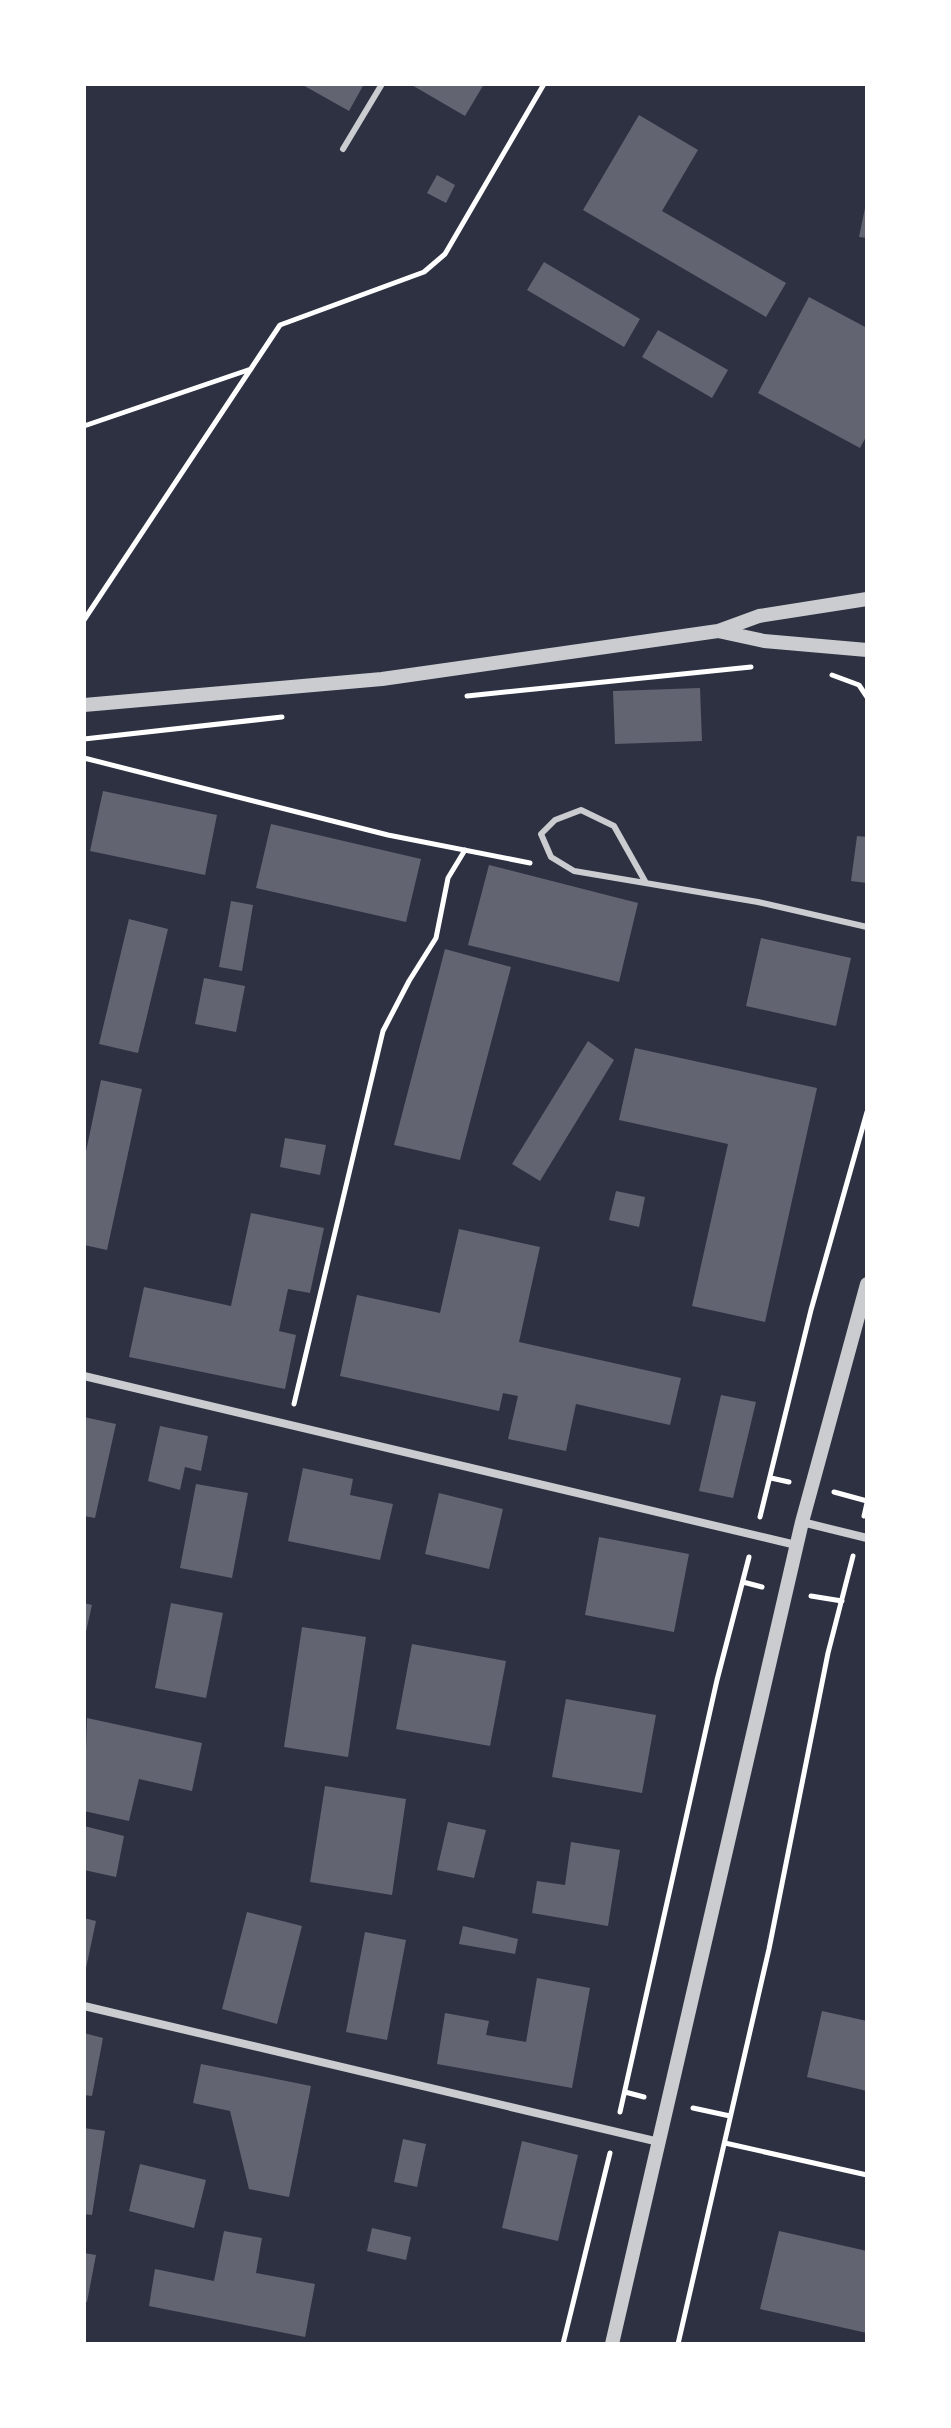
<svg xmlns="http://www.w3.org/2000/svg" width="951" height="2428" font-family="'Public Sans',sans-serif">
<rect width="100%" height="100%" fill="#2d3142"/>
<!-- building -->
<path fill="#626471" d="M 301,84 L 364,84 L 349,111 Z
M 410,84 L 484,84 L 465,116 Z
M 639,115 L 698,150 L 662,211 L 786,283 L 766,317 L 583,210 Z
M 437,175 L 455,185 L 446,203 L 427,193 Z
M 866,203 L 867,203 L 867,238 L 859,237 Z
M 544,262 L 640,319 L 624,347 L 527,290 Z
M 809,297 L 867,328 L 867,435 L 860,448 L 758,393 Z
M 658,330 L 728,370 L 712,398 L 642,357 Z
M 700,688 L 702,741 L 615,744 L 613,691 Z
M 103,791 L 217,815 L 205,875 L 90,851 Z
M 271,824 L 421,859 L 406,922 L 256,888 Z
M 857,836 L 867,837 L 867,883 L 851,881 Z
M 489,865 L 638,903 L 619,982 L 468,945 Z
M 231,901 L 253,905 L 242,971 L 219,967 Z
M 129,919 L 168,929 L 138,1053 L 99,1044 Z
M 761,938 L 851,958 L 836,1026 L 746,1006 Z
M 445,949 L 511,967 L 460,1160 L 394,1145 Z
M 204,978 L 245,986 L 236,1032 L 195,1024 Z
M 588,1041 L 614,1060 L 540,1181 L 512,1164 Z
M 635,1048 L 817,1088 L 765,1322 L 692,1306 L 728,1144 L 619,1120 Z
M 101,1080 L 142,1089 L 107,1250 L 84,1245 L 84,1161 Z
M 285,1138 L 326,1145 L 320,1175 L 280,1167 Z
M 616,1191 L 645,1197 L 639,1227 L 609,1220 Z
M 251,1213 L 324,1228 L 310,1293 L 288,1289 L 279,1331 L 296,1335 L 285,1389 L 129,1357 L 144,1287 L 231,1306 Z
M 459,1229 L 540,1247 L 519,1342 L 681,1378 L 670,1425 L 576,1404 L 566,1451 L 508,1439 L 518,1396 L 503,1393 L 499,1411 L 340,1376 L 357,1295 L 440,1313 Z
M 721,1395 L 756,1402 L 733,1498 L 699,1491 Z
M 84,1417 L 116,1424 L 95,1518 L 84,1516 Z
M 160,1426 L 208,1436 L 201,1471 L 185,1467 L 180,1490 L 148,1481 Z
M 303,1468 L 353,1479 L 350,1495 L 393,1504 L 380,1560 L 288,1541 Z
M 196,1484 L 248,1493 L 232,1578 L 180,1568 Z
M 439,1493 L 503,1509 L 489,1569 L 425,1554 Z
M 599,1537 L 689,1554 L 674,1632 L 585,1615 Z
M 84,1603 L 92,1605 L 85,1636 L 84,1636 Z
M 171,1603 L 223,1613 L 206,1698 L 155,1688 Z
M 302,1627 L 366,1637 L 348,1757 L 284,1747 Z
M 412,1644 L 506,1661 L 490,1746 L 396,1729 Z
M 566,1699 L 656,1715 L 642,1793 L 552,1777 Z
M 87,1718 L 202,1743 L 192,1791 L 139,1779 L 129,1821 L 84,1811 Z
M 325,1786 L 406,1799 L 392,1895 L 310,1882 Z
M 448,1822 L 486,1830 L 474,1878 L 437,1870 Z
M 84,1826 L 124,1836 L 116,1877 L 84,1870 Z
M 571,1842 L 620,1850 L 608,1926 L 532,1913 L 537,1881 L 565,1885 Z
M 247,1912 L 302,1926 L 277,2024 L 222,2009 Z
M 84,1918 L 96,1921 L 85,1973 L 84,1973 Z
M 463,1926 L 518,1939 L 515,1954 L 459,1944 Z
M 365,1932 L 406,1940 L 387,2040 L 346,2032 Z
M 537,1978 L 590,1988 L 572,2088 L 437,2064 L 445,2013 L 489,2021 L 486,2035 L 526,2042 Z
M 822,2011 L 867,2021 L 867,2091 L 807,2077 Z
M 84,2033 L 103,2038 L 92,2096 L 84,2095 Z
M 201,2064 L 311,2086 L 289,2197 L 249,2189 L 230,2111 L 193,2103 Z
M 84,2128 L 105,2131 L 92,2215 L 84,2214 Z
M 403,2139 L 426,2144 L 417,2187 L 394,2182 Z
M 522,2141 L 578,2155 L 558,2241 L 502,2228 Z
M 140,2164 L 206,2180 L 194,2228 L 129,2211 Z
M 372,2228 L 411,2237 L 406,2260 L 367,2251 Z
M 224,2231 L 262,2238 L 256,2273 L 315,2284 L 305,2337 L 149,2306 L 155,2269 L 214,2281 Z
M 779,2231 L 867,2251 L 867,2333 L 760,2309 Z
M 84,2253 L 96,2255 L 87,2302 L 84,2302 Z"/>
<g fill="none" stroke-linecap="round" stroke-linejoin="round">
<!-- path -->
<path stroke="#fff" stroke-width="5" d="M 84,426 L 251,369
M 84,620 L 280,325 L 424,272 L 445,254 L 544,84
M 832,675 L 859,685 L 867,697
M 467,696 L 751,667
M 84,739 L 282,717
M 84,758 L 388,835 L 530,863
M 294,1404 L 383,1031 L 409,981 L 436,938 L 448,878 L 465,850
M 771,1478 L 789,1482
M 834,1492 L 867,1501
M 864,1516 L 867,1503
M 760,1517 L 811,1310 L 867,1112
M 743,1582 L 762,1587
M 811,1596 L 842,1601
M 625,2092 L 644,2097
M 693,2108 L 730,2116
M 620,2112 L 717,1680 L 749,1557
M 725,2143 L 867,2175
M 563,2344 L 610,2153
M 678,2344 L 769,1949 L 828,1653 L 853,1556"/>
<!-- service -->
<path stroke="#caccd0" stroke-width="6" d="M 343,149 L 382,84
M 646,883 L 614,826 L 581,810 L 555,820 L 541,834 L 551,857 L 574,871 L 758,902 L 867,927"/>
<!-- minor -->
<path stroke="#caccd0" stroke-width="8" d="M 84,1376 L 796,1545
M 802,1522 L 867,1538
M 84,2006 L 659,2142"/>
<!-- tertiary -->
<path stroke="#caccd0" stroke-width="14" d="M 718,631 L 764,641 L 867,650
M 84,705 L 382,679 L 718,631 L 759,616 L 867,599
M 612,2344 L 802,1522 L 867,1284"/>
</g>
<!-- border -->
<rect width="951" height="2428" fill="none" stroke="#ffffff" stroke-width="172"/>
</svg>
